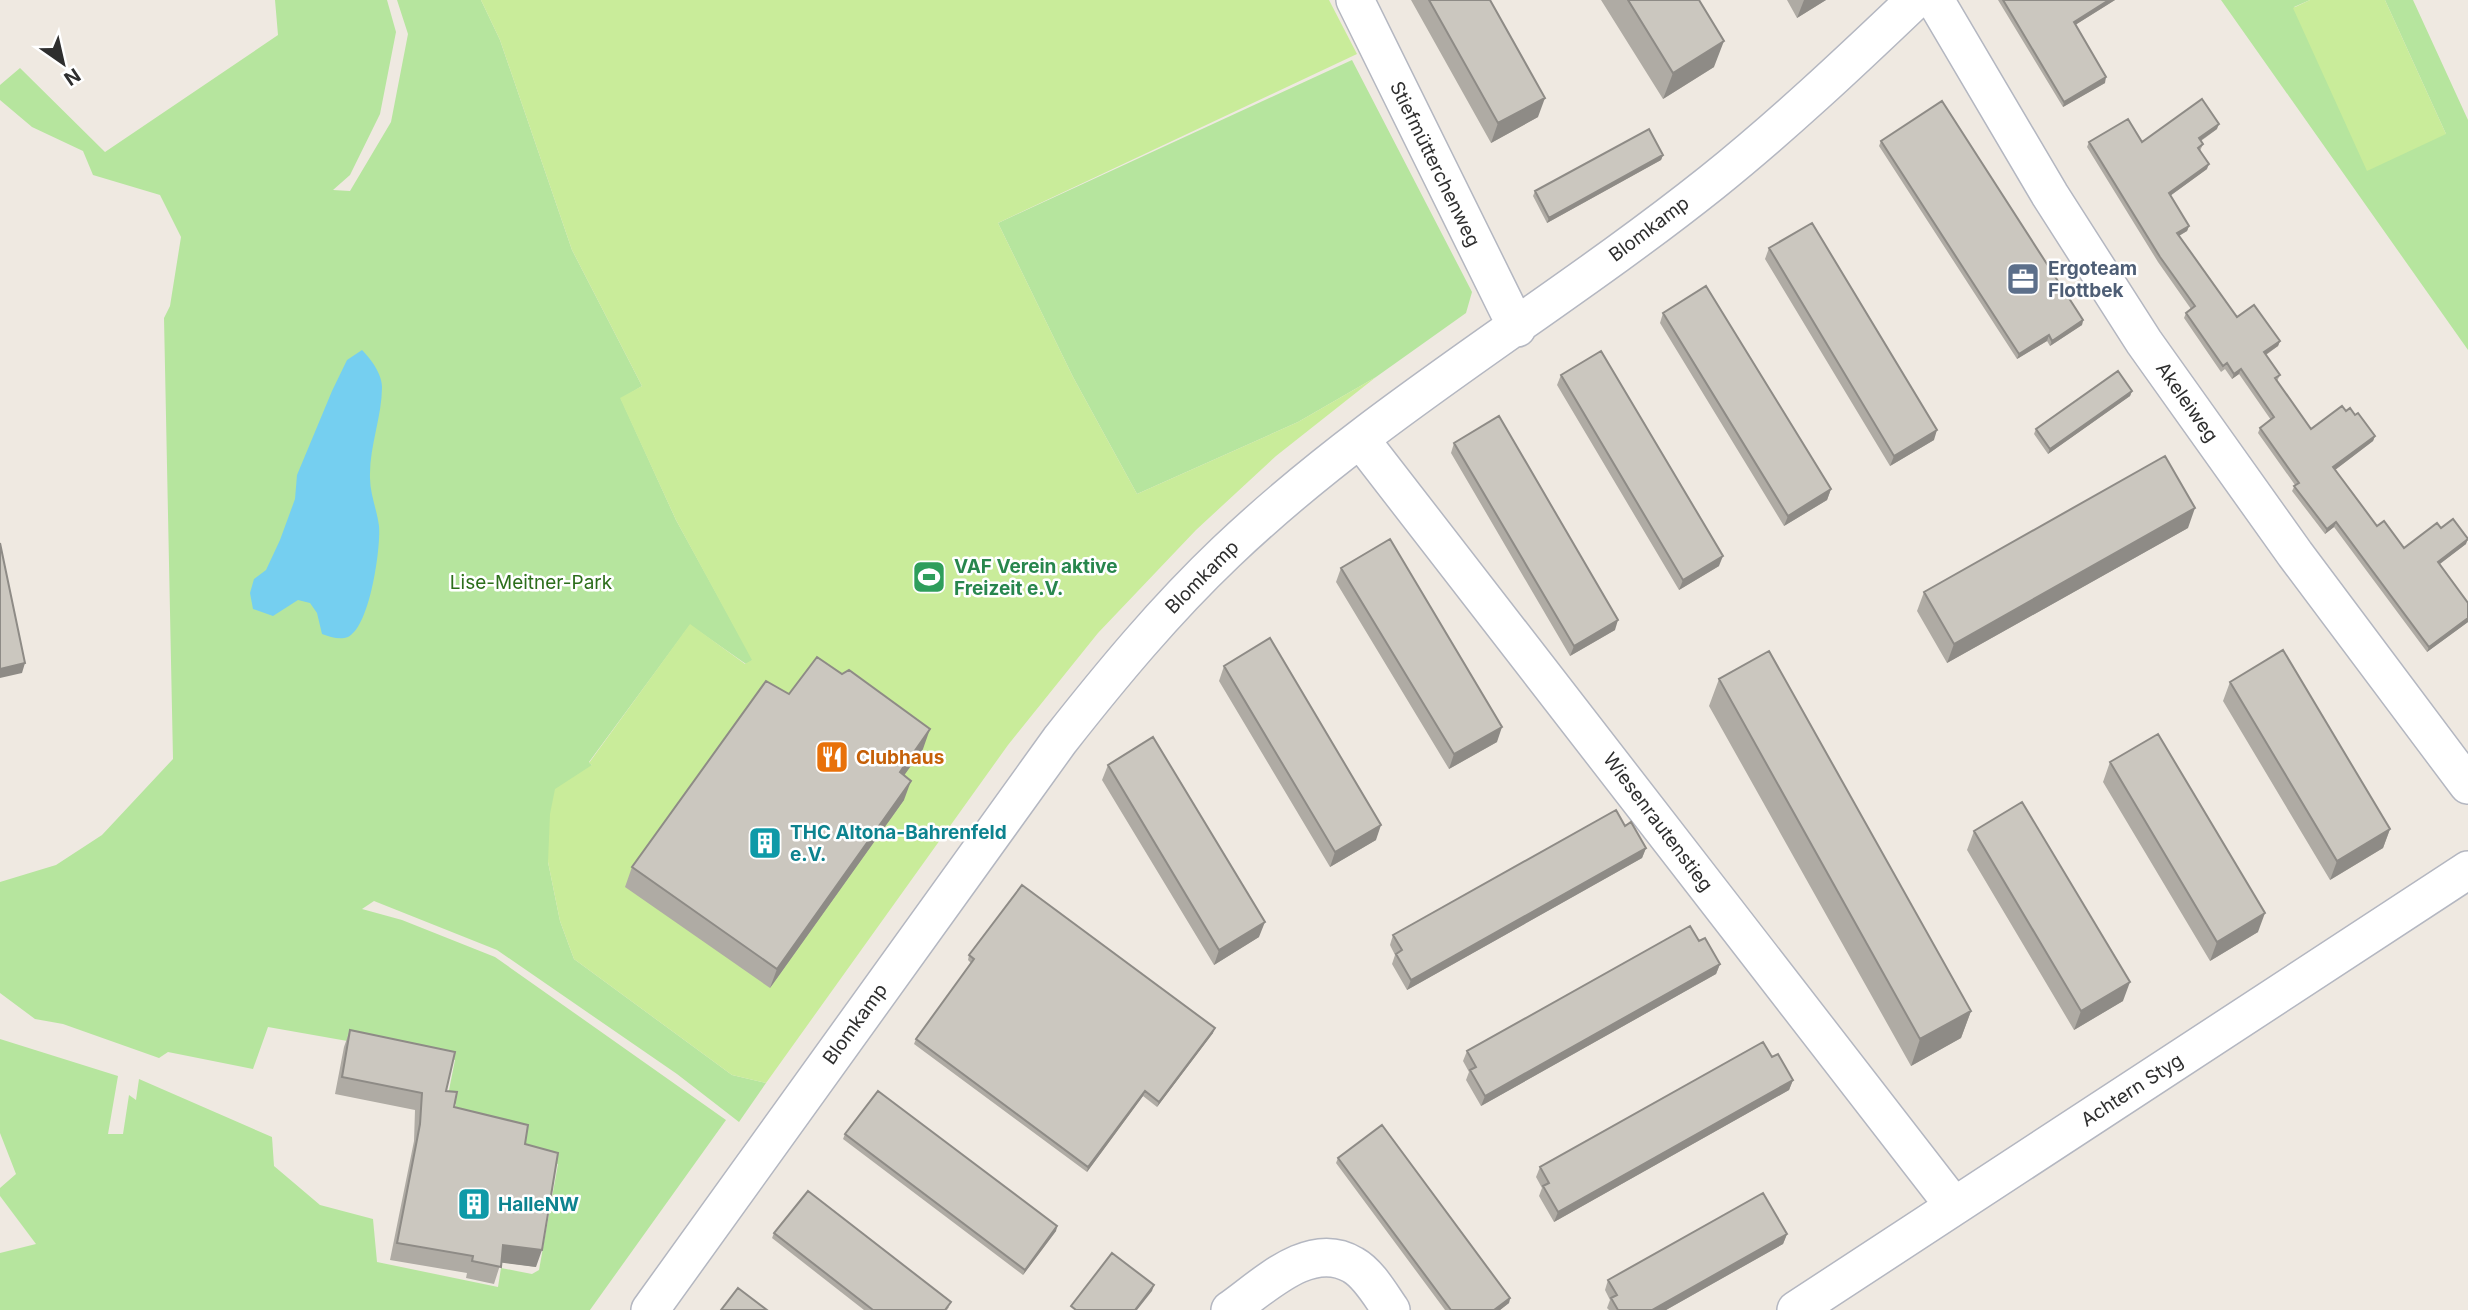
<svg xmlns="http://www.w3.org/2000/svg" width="2468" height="1310" font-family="Inter,sans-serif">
<rect width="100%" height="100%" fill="#efe9e1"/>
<!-- green -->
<path fill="#b6e59e" d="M 275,0 L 387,0 L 396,32 L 380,114 L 350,175 L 333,190 L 350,191 L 391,122 L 408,34 L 397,0 L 481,0 L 500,40 L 572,250 L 642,386 L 621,399 L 676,520 L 753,660 L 746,664 L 690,625 L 589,762 L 592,765 L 548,862 L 560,921 L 574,959 L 732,1075 L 766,1083 L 739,1122 L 677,1074 L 497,950 L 374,901 L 362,909 L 402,920 L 495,957 L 726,1120 L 590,1310 L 0,1310 L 0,1253 L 36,1244 L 0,1196 L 0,1188 L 16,1174 L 0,1133 L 0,1039 L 118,1076 L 108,1134 L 123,1134 L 129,1095 L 136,1100 L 139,1079 L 272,1137 L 274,1166 L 320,1205 L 373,1219 L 377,1262 L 498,1287 L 501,1268 L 532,1274 L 539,1270 L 558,1164 L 525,1155 L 526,1137 L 490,1130 L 451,1138 L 456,1104 L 447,1100 L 455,1060 L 268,1027 L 253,1069 L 168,1052 L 159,1058 L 63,1024 L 35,1019 L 0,993 L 0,882 L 56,865 L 102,835 L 173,759 L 164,318 L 170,306 L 181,237 L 160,195 L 93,175 L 83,151 L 32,127 L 0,100 L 0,85 L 20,68 L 105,152 L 278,35 Z
M 2221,0 L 2310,0 L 2294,7 L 2446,134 L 2385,0 L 2413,0 L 2468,120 L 2468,350 Z
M 1352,60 L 1472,292 L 1466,313 L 1376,377 L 1298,422 L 1137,494 L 1073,377 L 998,223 Z"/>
<!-- pitch -->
<path fill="#c9ec9a" d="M 481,0 L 1329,0 L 1357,54 L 998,223 L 1073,377 L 1137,494 L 1298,422 L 1376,377 L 1276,456 L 1196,530 L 1098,633 L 1008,745 L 766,1083 L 732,1075 L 574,959 L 560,921 L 548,862 L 550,814 L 555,789 L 592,765 L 589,763 L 690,624 L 745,664 L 752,660 L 676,520 L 620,398 L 642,386 L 572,250 L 500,40 Z
M 2310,0 L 2385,0 L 2446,134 L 2367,171 L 2293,8 Z"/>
<!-- water -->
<path fill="#75cff0" d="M 362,350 C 371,359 382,374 382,387 C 382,417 369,447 370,478 C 370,494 377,510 379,526 C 381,548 370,627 348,637 C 340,640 330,637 322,634 L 317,613 L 310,603 L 298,600 L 273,616 L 253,609 L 250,593 L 254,579 L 266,570 L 280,540 L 295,499 L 297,475 L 332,391 L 347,360 Z"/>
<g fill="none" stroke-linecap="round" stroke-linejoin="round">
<defs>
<path id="minor" d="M 1355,0 L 1517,328
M 1935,0 L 2050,195 L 2144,342 L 2295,554 L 2468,785
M 1360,439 L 1954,1206
M 650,1310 L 1060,740 C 1112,674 1165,610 1226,552 C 1373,412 1553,309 1711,183 C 1782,126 1849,63 1915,0
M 1230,1310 C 1263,1287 1310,1239 1353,1265 C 1369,1274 1381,1296 1391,1310
M 1796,1310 L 2468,870"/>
</defs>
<!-- minor casing -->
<use href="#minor" stroke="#b4b7c1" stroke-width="40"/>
<!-- minor -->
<use href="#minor" stroke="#fff" stroke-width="37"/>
</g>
<!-- wall -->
<path fill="#afaba4" d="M 1411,0 L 1490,0 L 1538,117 L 1491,143 Z
M 1601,0 L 1699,0 L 1714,67 L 1663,99 Z
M 1787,0 L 1826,0 L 1797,18 Z
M 1998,0 L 2115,0 L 2075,25 L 2105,83 L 2063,107 Z
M 2217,129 L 2201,141 L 2203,144 L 2200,151 L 2207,169 L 2170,196 L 2189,226 L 2187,231 L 2179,236 L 2237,317 L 2280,341 L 2278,346 L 2266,355 L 2280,375 L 2277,381 L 2311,429 L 2346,411 L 2355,415 L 2375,436 L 2373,441 L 2335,470 L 2377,526 L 2404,548 L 2441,528 L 2466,544 L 2439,564 L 2468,603 L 2468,622 L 2427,652 L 2334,527 L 2325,534 L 2292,491 L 2295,485 L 2258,433 L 2260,428 L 2271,420 L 2239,374 L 2232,379 L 2225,369 L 2221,372 L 2184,318 L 2186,313 L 2191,309 L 2158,262 L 2087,147 L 2089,142 L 2142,142 Z
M 1881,141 L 2083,320 L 2082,325 L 2050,346 L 2047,341 L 2017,359 L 1879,146 Z
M 1663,155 L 1661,160 L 1547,223 L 1533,196 L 1535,191 Z
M 1769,248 L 1934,440 L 1890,466 L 1765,259 Z
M 1663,313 L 1831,489 L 1827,500 L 1784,526 L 1660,323 Z
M 1561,375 L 1719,566 L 1679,590 L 1557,385 Z
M 2132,391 L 2130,396 L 2048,454 L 2034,434 L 2036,429 Z
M 1454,443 L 1615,630 L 1570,656 L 1451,453 Z
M 2188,528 L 1947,663 L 1917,611 L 1924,592 Z
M 1341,568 L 1497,742 L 1449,769 L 1336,582 Z
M 1224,666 L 1376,840 L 1330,867 L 1219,681 Z
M 1719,679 L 1971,1011 L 1961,1038 L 1911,1066 L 1709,706 Z
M 2230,682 L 2390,829 L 2383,848 L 2330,880 L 2223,701 Z
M 789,694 L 923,749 L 904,775 L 904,800 L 770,988 L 625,887 L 632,867 Z
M 2110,762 L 2258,932 L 2210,961 L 2103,782 Z
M 1108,765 L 1259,937 L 1214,965 L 1102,780 Z
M 1625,826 L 1646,848 L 1642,858 L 1407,990 L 1392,964 L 1395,955 L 1390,945 L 1393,935 Z
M 1974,831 L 2123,1001 L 2074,1030 L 1967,850 Z
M 1699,941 L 1720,964 L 1716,974 L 1481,1106 L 1466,1080 L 1469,1072 L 1463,1061 L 1467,1051 Z
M 969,955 L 1213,1033 L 1157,1107 L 1143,1096 L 1087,1172 L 914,1044 L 916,1039 L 971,963 L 968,960 Z
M 350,1030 L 446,1091 L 454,1107 L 525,1144 L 536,1267 L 501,1262 L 494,1284 L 466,1278 L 467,1273 L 390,1260 L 414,1141 L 415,1110 L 335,1094 L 344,1047 Z
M 1772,1057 L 1793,1080 L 1789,1090 L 1554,1222 L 1539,1196 L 1542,1188 L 1536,1177 L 1540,1167 Z
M 845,1134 L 1057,1226 L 1056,1231 L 1023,1275 L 843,1139 Z
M 1338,1158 L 1510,1298 L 1509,1303 L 1500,1310 L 1445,1310 L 1336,1163 Z
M 774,1233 L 949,1307 L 947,1310 L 864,1310 L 772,1238 Z
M 1787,1234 L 1783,1244 L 1666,1310 L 1609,1310 L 1607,1308 L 1610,1300 L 1605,1290 L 1608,1280 Z"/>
<!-- shaded-wall -->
<path fill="#8e8b86" d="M 1804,0 L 1826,0 L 1797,18 Z
M 2109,0 L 2115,0 L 2072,27 L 2074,22 Z
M 1724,41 L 1714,67 L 1663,99 L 1673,73 Z
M 2106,77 L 2105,83 L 2063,107 L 2064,102 Z
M 1545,98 L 1538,117 L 1491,143 L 1498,123 Z
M 2219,124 L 2217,129 L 2197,143 L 2199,138 Z
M 1663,155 L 1661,160 L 1547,223 L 1549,218 Z
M 2209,164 L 2207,169 L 2167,198 L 2169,193 Z
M 2189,226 L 2187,231 L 2175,238 L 2177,233 Z
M 2083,320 L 2082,325 L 2050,346 L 2052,341 Z
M 2049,335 L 2047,341 L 2017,359 L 2019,354 Z
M 2280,341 L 2278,346 L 2262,357 L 2264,352 Z
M 2241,369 L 2239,374 L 2232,379 L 2234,374 Z
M 2132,391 L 2130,396 L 2048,454 L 2050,449 Z
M 1937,430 L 1934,440 L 1890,466 L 1894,456 Z
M 2375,436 L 2373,441 L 2331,473 L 2333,467 Z
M 1831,489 L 1827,500 L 1784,526 L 1788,516 Z
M 2195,508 L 2188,528 L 1947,663 L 1954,644 Z
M 2336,522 L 2334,527 L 2325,534 L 2327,529 Z
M 2468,539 L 2466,544 L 2436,567 L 2438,562 Z
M 1723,556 L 1719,566 L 1679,590 L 1683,580 Z
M 2468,618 L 2468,622 L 2427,652 L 2429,647 Z
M 1618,620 L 1615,630 L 1570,656 L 1574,646 Z
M 25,663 L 22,673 L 0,678 L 0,669 Z
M 1502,727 L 1497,742 L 1449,769 L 1454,754 Z
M 930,729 L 923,749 L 893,791 L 900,772 Z
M 911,781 L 904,800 L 770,988 L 777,969 Z
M 1381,825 L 1376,840 L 1330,867 L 1335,852 Z
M 2390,829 L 2383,848 L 2330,880 L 2337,861 Z
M 1646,848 L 1642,858 L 1407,990 L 1411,980 Z
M 2265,913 L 2258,932 L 2210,961 L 2217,942 Z
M 1265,922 L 1259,937 L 1214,965 L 1219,950 Z
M 1720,964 L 1716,974 L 1481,1106 L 1485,1096 Z
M 2130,982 L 2123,1001 L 2074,1030 L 2081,1011 Z
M 1971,1011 L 1961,1038 L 1911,1066 L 1920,1039 Z
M 1215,1028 L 1213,1033 L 1157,1107 L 1159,1102 Z
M 1793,1080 L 1789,1090 L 1554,1222 L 1558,1212 Z
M 1145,1091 L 1143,1096 L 1087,1172 L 1088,1167 Z
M 1057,1226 L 1056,1231 L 1023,1275 L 1025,1270 Z
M 1787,1234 L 1783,1244 L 1666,1310 L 1652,1310 Z
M 503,1245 L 542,1250 L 536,1267 L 497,1262 Z
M 1154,1285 L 1152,1291 L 1137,1310 L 1135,1310 Z
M 1510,1298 L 1509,1303 L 1500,1310 L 1494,1310 Z"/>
<!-- building -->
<path fill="#cbc7bf" stroke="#8e8b86" stroke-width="2" d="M 1429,0 L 1490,0 L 1545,98 L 1498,123 Z
M 1628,0 L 1699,0 L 1724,41 L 1673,73 Z
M 2003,0 L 2109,0 L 2074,22 L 2106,77 L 2064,102 Z
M 2202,99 L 2219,124 L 2199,138 L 2203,144 L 2198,148 L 2209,164 L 2169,193 L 2189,226 L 2177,233 L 2237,317 L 2254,305 L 2280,341 L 2264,352 L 2280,375 L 2275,378 L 2311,429 L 2342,406 L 2346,411 L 2350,408 L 2355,415 L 2358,413 L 2375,436 L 2333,467 L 2377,526 L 2384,521 L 2404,548 L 2437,523 L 2441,528 L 2453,519 L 2468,539 L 2438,562 L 2468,603 L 2468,618 L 2429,647 L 2336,522 L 2327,529 L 2294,486 L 2299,483 L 2260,428 L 2274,417 L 2241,369 L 2234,374 L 2227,363 L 2223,366 L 2186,313 L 2195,306 L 2160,257 L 2089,142 L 2128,119 L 2142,142 Z
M 1942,101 L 2083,320 L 2052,341 L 2049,335 L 2019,354 L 1881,141 Z
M 1649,129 L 1663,155 L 1549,218 L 1535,191 Z
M 1812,223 L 1937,430 L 1894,456 L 1769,248 Z
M 1706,286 L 1831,489 L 1788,516 L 1663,313 Z
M 1601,351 L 1723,556 L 1683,580 L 1561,375 Z
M 2118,371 L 2132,391 L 2050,449 L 2036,429 Z
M 1499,416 L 1618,620 L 1574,646 L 1454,443 Z
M 2165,456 L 2195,508 L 1954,644 L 1924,592 Z
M 1390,539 L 1502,727 L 1454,754 L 1341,568 Z
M 0,543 L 25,663 L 0,669 Z
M 1270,638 L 1381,825 L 1335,852 L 1224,666 Z
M 2283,650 L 2390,829 L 2337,861 L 2230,682 Z
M 1769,651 L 1971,1011 L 1920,1039 L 1719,679 Z
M 817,657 L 842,674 L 849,670 L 930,729 L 900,772 L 911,781 L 777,969 L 632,867 L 766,681 L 789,694 Z
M 2158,734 L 2265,913 L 2217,942 L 2110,762 Z
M 1153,737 L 1265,922 L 1219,950 L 1108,765 Z
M 2022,802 L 2130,982 L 2081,1011 L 1974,831 Z
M 1616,810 L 1625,826 L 1631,822 L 1646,848 L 1411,980 L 1396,954 L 1402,950 L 1393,935 Z
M 1022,885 L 1215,1028 L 1159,1102 L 1145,1091 L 1088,1167 L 916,1039 L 974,959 L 969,955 Z
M 1690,926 L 1699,941 L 1705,938 L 1720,964 L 1485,1096 L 1470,1070 L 1476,1067 L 1467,1051 Z
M 350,1030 L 455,1052 L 446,1091 L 457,1092 L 454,1107 L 528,1125 L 525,1144 L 558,1153 L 542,1250 L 503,1245 L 501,1267 L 472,1261 L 473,1256 L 397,1243 L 420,1124 L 422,1093 L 342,1077 Z
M 1763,1042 L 1772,1057 L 1778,1054 L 1793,1080 L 1558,1212 L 1543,1186 L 1549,1183 L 1540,1167 Z
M 878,1091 L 1057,1226 L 1025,1270 L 845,1134 Z
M 1382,1125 L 1510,1298 L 1494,1310 L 1451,1310 L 1338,1158 Z
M 808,1191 L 951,1302 L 945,1310 L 873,1310 L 774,1233 Z
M 1763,1193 L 1787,1234 L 1652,1310 L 1618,1310 L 1611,1298 L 1617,1295 L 1608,1280 Z
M 1112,1253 L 1154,1285 L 1135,1310 L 1076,1310 L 1071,1306 Z
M 738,1288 L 767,1310 L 721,1310 Z"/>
<!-- icons -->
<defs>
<symbol id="office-square" viewBox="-11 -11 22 22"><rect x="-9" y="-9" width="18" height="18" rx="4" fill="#5c6f8a" stroke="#fff"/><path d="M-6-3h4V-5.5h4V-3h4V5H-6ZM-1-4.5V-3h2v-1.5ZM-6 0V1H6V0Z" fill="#fff"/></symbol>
<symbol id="stadium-square" viewBox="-11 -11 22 22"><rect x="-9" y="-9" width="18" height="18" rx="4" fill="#2e9e5b" stroke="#fff"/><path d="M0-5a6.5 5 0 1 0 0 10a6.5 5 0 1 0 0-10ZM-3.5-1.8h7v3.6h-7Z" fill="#fff"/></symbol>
<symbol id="restaurant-square" viewBox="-11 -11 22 22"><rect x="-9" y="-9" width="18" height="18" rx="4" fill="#e8710a" stroke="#fff"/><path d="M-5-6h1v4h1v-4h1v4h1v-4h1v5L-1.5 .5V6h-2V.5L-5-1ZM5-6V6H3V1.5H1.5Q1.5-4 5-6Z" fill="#fff"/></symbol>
<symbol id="building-square" viewBox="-11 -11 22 22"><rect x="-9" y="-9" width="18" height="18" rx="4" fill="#0f9aa8" stroke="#fff"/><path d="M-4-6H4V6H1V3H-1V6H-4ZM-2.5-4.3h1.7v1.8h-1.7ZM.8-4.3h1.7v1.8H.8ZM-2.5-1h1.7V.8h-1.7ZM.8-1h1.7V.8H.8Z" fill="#fff"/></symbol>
</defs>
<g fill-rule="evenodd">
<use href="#office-square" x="2004" y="260" width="38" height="38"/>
<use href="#stadium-square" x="910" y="558" width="38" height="38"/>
<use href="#restaurant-square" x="813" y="738" width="38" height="38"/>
<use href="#building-square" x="746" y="824" width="38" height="38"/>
<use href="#building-square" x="455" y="1185" width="38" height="38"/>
</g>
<g text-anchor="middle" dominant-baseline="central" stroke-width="5" stroke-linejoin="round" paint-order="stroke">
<!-- street labels -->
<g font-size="19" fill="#2e2e2e" stroke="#fff">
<text transform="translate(1435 164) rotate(64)">Stiefmütterchenweg</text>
<text transform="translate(1649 229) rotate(-37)">Blomkamp</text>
<text transform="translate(2187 402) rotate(55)">Akeleiweg</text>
<text transform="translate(1202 577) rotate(-45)">Blomkamp</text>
<text transform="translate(1658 822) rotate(53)">Wiesenrautenstieg</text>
<text transform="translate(855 1024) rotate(-54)">Blomkamp</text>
<text transform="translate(2132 1090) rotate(-33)">Achtern Styg</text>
</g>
<!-- service labels -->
<g font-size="19" font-weight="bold" fill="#4e5e75" stroke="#fff" text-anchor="start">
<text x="2048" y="268">Ergoteam<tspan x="2048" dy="22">Flottbek</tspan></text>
</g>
<!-- leisure labels -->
<g font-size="19" font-weight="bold" fill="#27864d" stroke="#fff" text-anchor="start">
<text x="954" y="566">VAF Verein aktive<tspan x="954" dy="22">Freizeit e.V.</tspan></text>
</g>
<!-- park labels -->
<g font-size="19" fill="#2c6e1b" stroke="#fff">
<text x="531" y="582">Lise-Meitner-Park</text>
</g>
<!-- food labels -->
<g font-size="19" font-weight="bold" fill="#c56008" stroke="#fff" text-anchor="start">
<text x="856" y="757">Clubhaus</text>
</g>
<!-- culture labels -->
<g font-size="19" font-weight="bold" fill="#0d838f" stroke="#fff" text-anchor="start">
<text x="790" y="832">THC Altona-Bahrenfeld<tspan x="790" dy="22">e.V.</tspan></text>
<text x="498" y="1204">HalleNW</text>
</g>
</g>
<!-- north arrow -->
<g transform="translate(63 63) rotate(146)" stroke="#ffffff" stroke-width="5" paint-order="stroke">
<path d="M0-5L12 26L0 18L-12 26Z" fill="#2e2e2e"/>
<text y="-10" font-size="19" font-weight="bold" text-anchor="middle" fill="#2e2e2e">N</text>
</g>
</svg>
